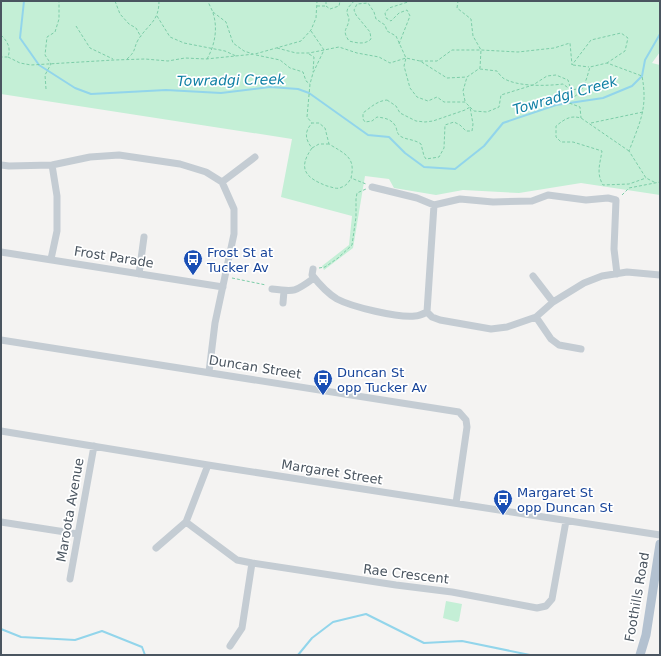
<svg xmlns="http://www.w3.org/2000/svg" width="661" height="656" font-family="'DejaVu Sans',sans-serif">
<rect width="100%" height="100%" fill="#f4f3f2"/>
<!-- green -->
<path fill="#c4efd6" d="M 1,1 L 660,1 L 660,52 L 652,63 L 660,65 L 660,195 L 581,183 L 519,193 L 463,190 L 436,195 L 394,188 L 389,179 L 365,176 L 353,248 L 324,270 L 322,266 L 349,245 L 352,216 L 281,197 L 292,139 L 1,94 Z
M 446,601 L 462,604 L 459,621 L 457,622 L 443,618 Z"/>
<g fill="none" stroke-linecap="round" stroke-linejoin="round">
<!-- stream -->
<path stroke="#92d5eb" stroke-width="2" d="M 24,1 L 20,38 L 39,65 L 75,88 L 91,94 L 166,90 L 221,93 L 270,87 L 298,89 L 309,93 L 368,135 L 389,137 L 405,153 L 424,167 L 455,169 L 484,146 L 503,123 L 556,105 L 603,98 L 632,86 L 642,76 L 645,60 L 660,34
M 1,629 L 21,637 L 75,640 L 102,631 L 142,647 L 145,655
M 298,655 L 312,638 L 333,622 L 366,614 L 424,643 L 462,641 L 530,655"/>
<!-- path -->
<path stroke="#7ccda8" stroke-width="1" stroke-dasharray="3 2" stroke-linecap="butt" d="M 115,1 L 120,14 L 129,24 L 136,28 L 141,37
M 326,1 L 326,6 L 330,9 L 339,6 L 340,1
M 354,1 C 352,4 347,7 347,12 C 347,14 349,17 349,19 C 348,30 341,29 349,41 C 357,43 365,45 371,39 L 370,32 L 356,15 L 354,10 L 357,4 L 368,3 L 374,12 L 376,19 L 385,25 L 387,31 L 396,36 L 406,58 L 404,66 L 410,88 L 417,97 L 428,101 L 437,97 L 444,102 L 465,102 L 474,111 L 487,112 L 499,107 L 501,95 L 533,85 L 547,76 L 556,75 L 568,80 L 571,90 L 569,103 L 580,107 L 581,118
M 628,1 L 631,1
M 317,6 L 326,6
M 213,12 L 226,22 L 233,43 L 244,51 L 253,54
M 157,16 L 170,37 L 184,43 L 225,51 L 236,56
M 76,26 L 90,48 L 113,59
M 311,31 L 324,50 L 313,73 L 310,84 L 307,117 L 312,123
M 1,35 C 8,42 11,48 8,57 L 1,57
M 399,44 L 410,16 L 407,10 L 399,13 L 391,21 L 386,18 L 385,13 L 389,8 L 411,1
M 277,48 L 296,53 L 309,53 L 339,47 L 357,53 L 379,57 L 390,63 L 406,58 L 420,61 L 447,78 L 467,77 L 480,68 L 481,50 L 473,36 L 471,19 L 457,8 L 458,1
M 309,54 L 314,57 L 313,72
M 256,55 L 280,60 L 290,68 L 303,72 L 306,81 L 310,84
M 8,57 L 20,63 L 31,65 L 114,60 L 145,59 L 168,61 L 185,58 L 206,59 L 255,54 L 301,41 L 311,30 L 316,18 L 317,1
M 127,59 C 137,50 133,49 138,40 C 148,24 159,22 159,1
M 207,59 C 215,45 218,28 213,13 C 212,9 209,5 208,1
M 420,61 L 437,61 L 452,50 L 481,50 L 518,52 L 554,48 L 570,43 L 572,65 L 591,40 L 621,33 L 628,38 L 625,51 L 607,63
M 573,65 L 589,67
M 480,69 L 497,71 C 498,73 501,76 503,78 C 517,87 547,86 563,84 L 571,90 L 583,88
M 46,89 L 45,75 L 51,64 L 45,55 L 47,37 L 55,32 L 59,19 L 59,1
M 570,99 C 584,93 586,80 590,67 L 607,63 L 642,76 C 648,108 640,122 629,151 L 646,178 L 656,183
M 387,100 L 396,106 L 400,113 L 416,121 L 425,122 L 433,121 L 465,110 L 470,107 L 473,124 L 472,131 L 466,131 L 460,125 L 454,122 L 445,125 L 444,148 L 439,157 L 426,159 L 424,156 L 421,144 C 414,139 406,140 400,136 C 397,133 397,131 396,127 C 392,119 385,118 377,117 L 372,121 L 365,122 L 363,119 L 363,113 C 371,107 377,101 387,100 Z
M 465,101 L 463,91 L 467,77
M 591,123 L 643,112
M 329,144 L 319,144 L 312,148 C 305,139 304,132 312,123 L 319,123 L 325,128 L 329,144 C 345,154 356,157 351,178 L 366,184
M 312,148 C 297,169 306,178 327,186 C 332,187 337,190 342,187 C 346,186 349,182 351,178
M 629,151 L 581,118 C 570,115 565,119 556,126 L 556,137 L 561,142 L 573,142 L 602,151 C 600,164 596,173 603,185 L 629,184 L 646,178
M 622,195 L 629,188 L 660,182
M 319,268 L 325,267 L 338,258 L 352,245 L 356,217 L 356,199 L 357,193 L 366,189
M 232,278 L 266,285"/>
<!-- minor -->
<path stroke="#c4ccd3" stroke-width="7" d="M 1,165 L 9,166 L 52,165 L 90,157 L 119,155 L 180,164 L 206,172 L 222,182 L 234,209 L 234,234 L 215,323 L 209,372
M 222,182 L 255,157
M 372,187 L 417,198 L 434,205
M 434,205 L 427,312 L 432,317 L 440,320 L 491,329 L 507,327 L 536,317 L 553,302 L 584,283 L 602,276 L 627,272 L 660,275
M 434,205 L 460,199 L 493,202 L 532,201 L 548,195 L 586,200 L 608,198 L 616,200 L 614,249 L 617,274
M 1,252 L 223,287
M 51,259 L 57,231 L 57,196 L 52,165
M 313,269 L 312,275 C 319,284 327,293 337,299 C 352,307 398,318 415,316 C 419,316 423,314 427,312
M 139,274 L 144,237
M 533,276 L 553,302
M 272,289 C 295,292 295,292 314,278
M 283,303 L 284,291
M 536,317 L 551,339 L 559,345 L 581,349
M 1,340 L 459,412 L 466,420 L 467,427 L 456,503
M 1,431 L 208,465 L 660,535
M 1,522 L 78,534
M 186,522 L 237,560 L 252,563 L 396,585 L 452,592 L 537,608 L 546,606 L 552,599 L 566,521
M 156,548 L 186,522 L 208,465
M 70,579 L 94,446
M 230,646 L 242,628 L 252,563"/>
<!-- major -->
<path stroke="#b3c1d0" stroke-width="9" d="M 640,655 L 646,635 L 660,544"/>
</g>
<!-- icons -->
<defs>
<symbol id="bus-pin" viewBox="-11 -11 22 30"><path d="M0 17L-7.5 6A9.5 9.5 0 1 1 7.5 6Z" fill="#1a4fb4" stroke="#fff"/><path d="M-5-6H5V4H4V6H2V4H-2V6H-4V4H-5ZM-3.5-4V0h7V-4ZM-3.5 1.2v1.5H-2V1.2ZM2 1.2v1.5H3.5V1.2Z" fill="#fff"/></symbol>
</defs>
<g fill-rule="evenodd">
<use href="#bus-pin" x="182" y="248" width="22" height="30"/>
<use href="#bus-pin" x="312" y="368" width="22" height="30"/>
<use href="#bus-pin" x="492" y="488" width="22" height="30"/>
</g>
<g text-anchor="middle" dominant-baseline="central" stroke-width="3.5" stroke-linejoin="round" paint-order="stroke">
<!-- transit labels -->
<g font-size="13" fill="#164399" stroke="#fff" text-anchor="start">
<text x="207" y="252">Frost St at<tspan x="207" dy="15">Tucker Av</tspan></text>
<text x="337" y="372">Duncan St<tspan x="337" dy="15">opp Tucker Av</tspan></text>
<text x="517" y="492">Margaret St<tspan x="517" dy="15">opp Duncan St</tspan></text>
</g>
<!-- street labels -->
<g font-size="13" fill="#4a5560" stroke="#fff">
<text transform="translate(114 257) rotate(9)">Frost Parade</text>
<text transform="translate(255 367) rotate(9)">Duncan Street</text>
<text transform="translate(332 472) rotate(9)">Margaret Street</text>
<text transform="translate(70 510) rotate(-80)">Maroota Avenue</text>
<text transform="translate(406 574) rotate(7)">Rae Crescent</text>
<text transform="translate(637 597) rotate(-80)">Foothills Road</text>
</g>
<!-- water labels -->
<g font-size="14" font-style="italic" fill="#1080a5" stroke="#fff">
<text transform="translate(231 80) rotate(-1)">Towradgi Creek</text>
<text transform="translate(565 95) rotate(-16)">Towradgi Creek</text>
</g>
</g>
<!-- border -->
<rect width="661" height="656" fill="none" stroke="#4a5560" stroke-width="4"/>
</svg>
